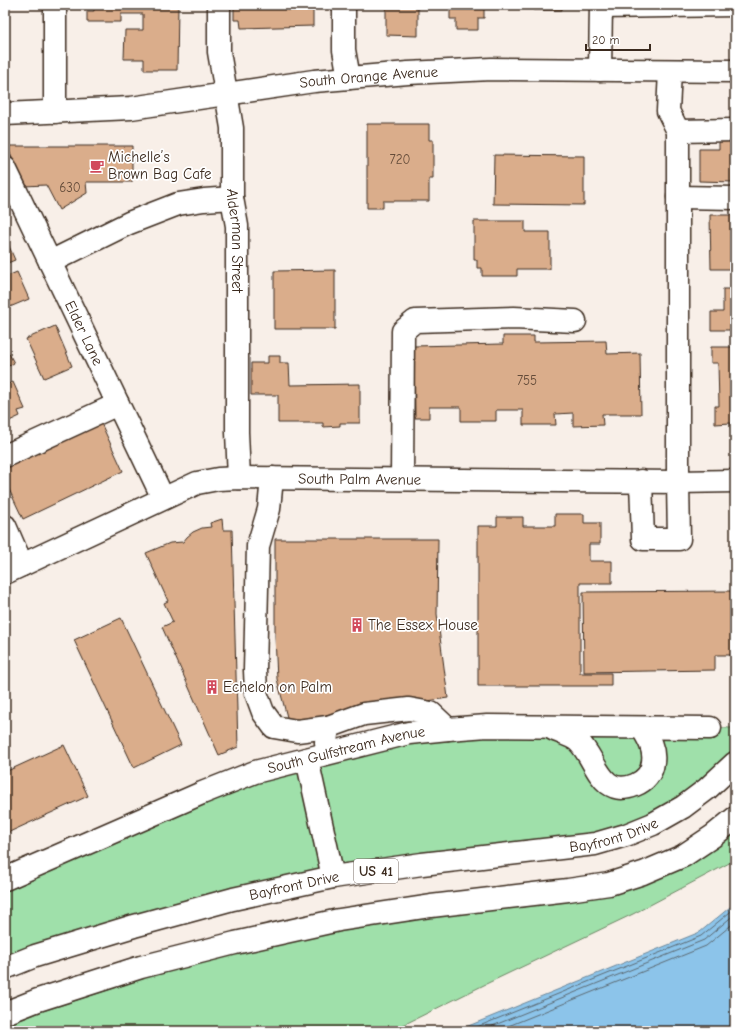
<svg xmlns="http://www.w3.org/2000/svg" width="740" height="1036" font-family="'Comic Neue',sans-serif">
<rect width="100%" height="100%" fill="#f8efe8"/>
<filter id="ink" filterUnits="userSpaceOnUse"><feTurbulence type="fractalNoise" baseFrequency=".025" numOctaves="2"/><feDisplacementMap in="SourceGraphic" scale="8" xChannelSelector="R" yChannelSelector="G"/><feConvolveMatrix kernelMatrix="1 2 1 2 8 2 1 2 1" color-interpolation-filters="sRGB"/></filter>
<g filter="url(#ink)">
<!-- green -->
<path fill="#9fe0aa" stroke="#6d8564" d="M 487,726 L 735,728 L 735,763 L 653,824 L 333,877 L 5,968 L 5,879 L 255,772 Z
M 735,834 L 735,860 L 633,914 L 488,983 L 391,1031 L 5,1031 L 5,1026 L 43,1011 L 145,978 L 239,953 L 342,931 L 433,917 L 611,894 L 648,883 L 688,866 Z"/>
<!-- water -->
<path fill="#8cc4ea" stroke="#6c8698" d="M 735,903 L 735,1031 L 456,1031 L 700,932 Z"/>
<g fill="none" stroke-linecap="round" stroke-linejoin="round">
<!-- shore -->
<path stroke="#5b6870" stroke-width="1" d="M 467,1031 L 701,936 L 735,908
M 480,1031 L 704,940 L 735,914
M 496,1031 L 706,946 L 735,922"/>
</g>
<!-- building -->
<path fill="#daad8b" stroke="#3b2a1e" d="M 94,5 L 178,5 L 177,70 L 144,70 L 144,59 L 124,59 L 125,30 L 143,30 L 143,14 L 121,14 L 121,22 L 87,22 L 87,11 L 94,11 Z
M 234,5 L 313,5 L 313,26 L 241,28 L 240,20 L 234,20 Z
M 386,5 L 418,5 L 418,36 L 386,35 Z
M 450,5 L 484,5 L 484,18 L 478,18 L 478,30 L 456,30 L 456,19 L 450,19 Z
M 533,5 L 562,5 L 562,10 L 533,10 Z
M 367,124 L 429,124 L 429,140 L 433,140 L 433,179 L 429,179 L 429,201 L 383,201 L 383,208 L 367,208 Z
M 719,140 L 735,140 L 735,182 L 699,181 L 699,149 L 719,149 Z
M 7,146 L 132,146 L 132,182 L 86,182 L 87,193 L 59,210 L 46,185 L 24,186 Z
M 494,155 L 584,156 L 584,205 L 493,204 Z
M 710,215 L 735,215 L 735,269 L 711,269 Z
M 474,221 L 525,221 L 525,232 L 550,232 L 550,269 L 517,269 L 517,276 L 482,276 L 482,268 L 477,268 L 477,260 L 474,260 Z
M 5,237 L 15,260 L 5,264 Z
M 335,270 L 335,329 L 274,329 L 274,271 Z
M 17,272 L 29,299 L 5,309 L 5,277 Z
M 723,289 L 735,289 L 735,330 L 711,330 L 711,312 L 723,312 Z
M 55,326 L 72,366 L 44,378 L 26,339 Z
M 503,336 L 534,336 L 534,342 L 606,341 L 607,354 L 640,353 L 641,414 L 602,414 L 603,425 L 573,426 L 573,413 L 555,414 L 556,425 L 523,425 L 523,410 L 496,410 L 496,421 L 461,421 L 461,407 L 429,407 L 429,418 L 415,418 L 414,346 L 503,344 Z
M 5,346 L 14,363 L 5,368 Z
M 711,347 L 733,347 L 733,350 L 735,350 L 735,430 L 731,430 L 731,423 L 715,424 L 715,406 L 719,406 L 718,363 L 711,363 Z
M 268,356 L 280,356 L 280,363 L 289,363 L 290,385 L 360,384 L 360,423 L 340,423 L 340,426 L 323,427 L 323,423 L 278,423 L 278,395 L 251,395 L 251,363 L 268,363 Z
M 13,382 L 25,409 L 18,411 L 20,416 L 5,423 L 5,385 Z
M 100,421 L 123,471 L 23,519 L 5,481 L 5,466 Z
M 555,514 L 584,514 L 584,523 L 600,523 L 600,544 L 589,544 L 589,561 L 612,561 L 612,583 L 580,583 L 580,673 L 611,673 L 611,686 L 478,686 L 478,526 L 497,526 L 497,517 L 523,517 L 523,526 L 555,526 Z
M 222,519 L 223,530 L 232,530 L 238,747 L 219,755 L 162,627 L 173,622 L 164,603 L 168,601 L 146,553 L 170,543 L 183,542 L 187,537 L 193,532 L 202,528 L 211,527 L 210,523 Z
M 275,539 L 438,539 L 437,614 L 448,698 L 288,721 L 277,679 L 275,636 Z
M 735,591 L 735,655 L 715,655 L 715,670 L 584,672 L 583,592 Z
M 121,618 L 181,745 L 134,768 L 74,640 Z
M 64,745 L 88,796 L 5,834 L 5,772 Z"/>
<g fill="none" stroke-linecap="round" stroke-linejoin="round">
<defs>
<g id="minor">
<path d="M 55,5 L 55,112"/>
<path id="s1" d="M 219,5 L 219,52 L 232,128 L 232,198 L 237,226 L 237,432 L 239,478"/>
<path d="M 344,5 L 344,50 L 349,78"/>
<path d="M 601,7 L 735,5"/>
<path d="M 600,70 L 601,5"/>
<path id="s2" d="M 5,114 L 131,108 L 314,81 L 408,73 L 491,69 L 735,71"/>
<path d="M 678,131 L 735,130"/>
<path id="s3" d="M 5,168 L 163,498"/>
<path d="M 678,197 L 735,198"/>
<path d="M 50,262 L 129,223 L 178,204 L 204,200 L 232,198"/>
<path d="M 5,456 L 118,404"/>
<path d="M 272,478 L 269,509 L 258,546 L 255,670 L 256,693 L 263,712 L 274,727 L 297,731 L 328,727"/>
<path d="M 402,479 L 403,331 L 415,321 L 514,318 L 575,321"/>
<path d="M 641,481 L 643,539 L 679,539 L 678,482 L 678,131 L 668,111 L 670,71"/>
<path d="M 5,526 L 22,565"/>
<path id="s4" d="M 5,573 L 197,483 L 218,479 L 239,478 L 678,482 L 735,481"/>
<path d="M 553,729 C 561,733 572,736 578,741 C 597,759 600,799 635,785 C 645,781 652,773 653,762 C 655,749 648,738 642,728"/>
<path d="M 326,742 L 328,727 L 364,714 L 409,709 L 431,713 L 448,729"/>
<path d="M 307,759 L 333,877"/>
<path id="s5" d="M 5,879 L 202,793 L 255,772 L 409,733 L 448,729 L 487,726 L 710,728"/>
</g>
<g id="major">
<path id="s6" d="M 5,968 L 35,956 L 134,926 L 233,899 L 333,877 L 422,864 L 595,844 L 626,835 L 653,824 L 683,807 L 707,789 L 735,763"/>
<path d="M 5,1013 L 38,1000 L 141,967 L 235,943 L 339,920 L 431,906 L 568,890 L 609,884 L 643,873 L 683,856 L 713,836 L 735,818"/>
</g>
</defs>
<!-- minor casing -->
<use href="#minor" stroke="#3b2a1e" stroke-width="25"/>
<!-- major casing -->
<use href="#major" stroke="#3b2a1e" stroke-width="25"/>
<!-- minor -->
<use href="#minor" stroke="#fff" stroke-width="22"/>
<!-- major -->
<use href="#major" stroke="#fff" stroke-width="22"/>
</g>
</g>
<!-- icons -->
<defs>
<symbol id="cafe-bare" viewBox="-9 -9 18 18"><path d="M-5.5-4.5H6V0H3Q3 3.5 0 3.5H-2.5Q-5.5 3.5-5.5 0ZM3-3.2v2h1.7v-2ZM-6 4.5H4V6H-6Z" fill="#d1495b" stroke="#fff" stroke-width="2.5" paint-order="stroke"/></symbol>
<symbol id="building-bare" viewBox="-9 -9 18 18"><path d="M-4-6H4V6H1V3H-1V6H-4ZM-2.5-4.3h1.7v1.8h-1.7ZM.8-4.3h1.7v1.8H.8ZM-2.5-1h1.7V.8h-1.7ZM.8-1h1.7V.8H.8Z" fill="#d1495b" stroke="#fff" stroke-width="2.5" paint-order="stroke"/></symbol>
</defs>
<g fill-rule="evenodd">
<use href="#cafe-bare" x="87" y="156" width="20" height="20"/>
<use href="#building-bare" x="347" y="615" width="20" height="20"/>
<use href="#building-bare" x="202" y="677" width="20" height="20"/>
</g>
<g text-anchor="middle" dominant-baseline="central" stroke-width="3.5" stroke-linejoin="round" paint-order="stroke">
<!-- number labels -->
<g font-size="13" fill="#634b39">
<text x="400" y="159">720</text>
<text x="70" y="187">630</text>
<text x="527" y="380">755</text>
</g>
<!-- shield labels -->
<rect fill="#fff" stroke="#766a62" stroke-width="1" x="354" y="859" width="44" height="24" rx="3"/>
<g font-size="14" font-weight="bold" fill="#3b2a1e">
<text x="376" y="871">US 41</text>
</g>
<!-- street labels -->
<g font-size="15" fill="#3b2a1e" stroke="#fff">
<text stroke="none"><textPath href="#s2" startOffset="366">South Orange Avenue</textPath></text>
<text stroke="none"><textPath href="#s1" startOffset="237">Alderman Street</textPath></text>
<text stroke="none"><textPath href="#s3" startOffset="183">Elder Lane</textPath></text>
<text stroke="none"><textPath href="#s4" startOffset="375">South Palm Avenue</textPath></text>
<text stroke="none"><textPath href="#s5" startOffset="366">South Gulfstream Avenue</textPath></text>
<text stroke="none"><textPath href="#s6" startOffset="625">Bayfront Drive</textPath></text>
<text stroke="none"><textPath href="#s6" startOffset="301">Bayfront Drive</textPath></text>
</g>
<!-- poi labels -->
<g font-size="15" fill="#3b2a1e" stroke="#fff" text-anchor="start">
<text x="108" y="157">Michelle’s<tspan x="108" dy="17">Brown Bag Cafe</tspan></text>
<text x="368" y="625">The Essex House</text>
<text x="223" y="687">Echelon on Palm</text>
</g>
</g>
<!-- margin -->
<rect width="740" height="1036" fill="none" stroke="#fff" stroke-width="20"/>
<rect x="10" y="10" width="720" height="1016" fill="none" stroke="#3b2a1e" stroke-width="1.5" filter="url(#ink)"/>
<!-- scale -->
<path d="M586 44v6h64v-6" fill="none" stroke="#3b2a1e" stroke-width="2"/>
<text x="592" y="44" font-size="12" fill="#3b2a1e" stroke="#ffffff" stroke-width="3" paint-order="stroke">20 m</text>
</svg>
